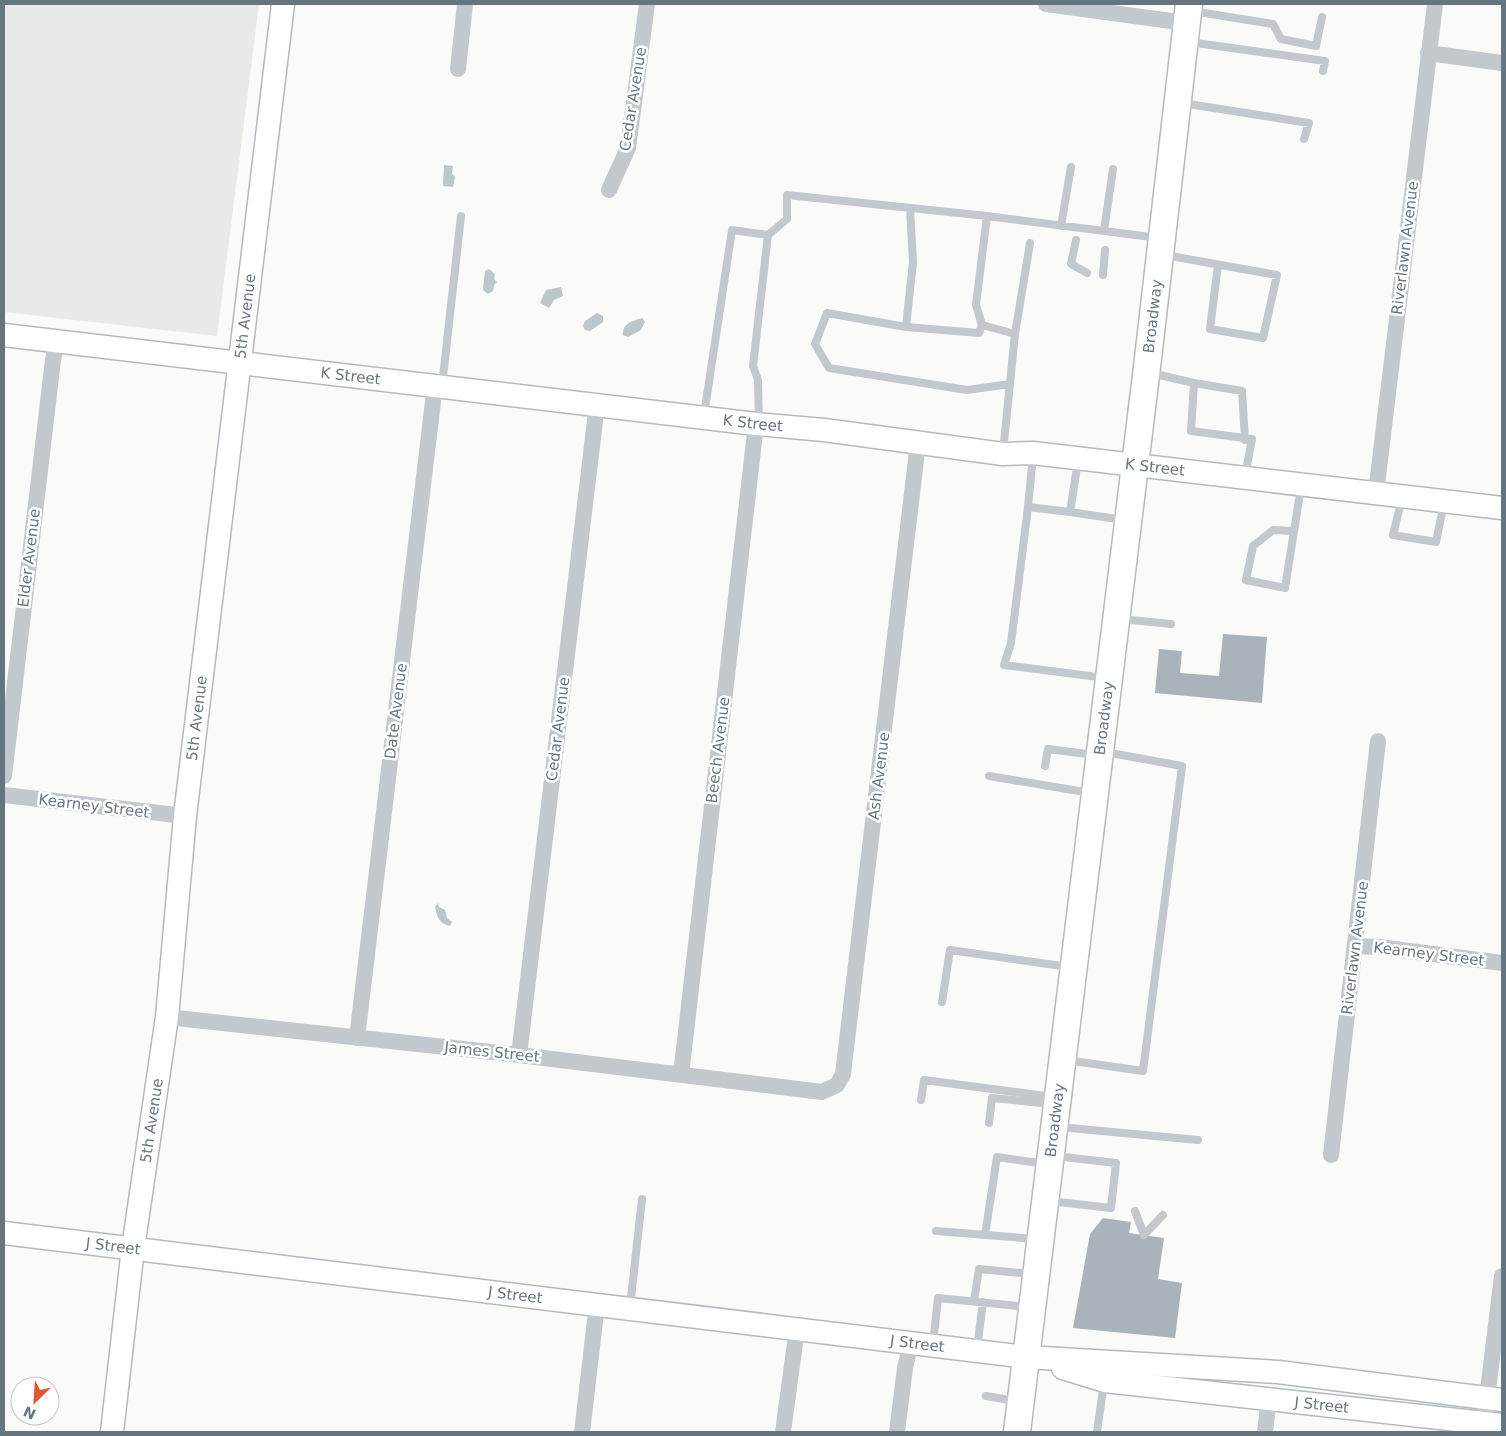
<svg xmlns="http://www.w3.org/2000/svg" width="1506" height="1436" font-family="'DejaVu Sans',sans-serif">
<rect width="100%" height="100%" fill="#fafaf8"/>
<!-- built -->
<path fill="#e8e9e9" d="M 4,4 L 259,4 L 217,336 L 4,312 Z"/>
<!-- water -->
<path fill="#bbc7cb" d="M 444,165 L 453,166 L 452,174 L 455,177 L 453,187 L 443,186 Z
M 489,269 L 495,274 L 494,279 L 497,282 L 494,285 L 493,291 L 488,294 L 483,290 L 485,271 Z
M 561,287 L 563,296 L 554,300 L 549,308 L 540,303 L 546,290 Z
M 597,313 L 603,316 L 603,322 L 590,331 L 585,330 L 583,326 L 585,321 Z
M 642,318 L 645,322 L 641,330 L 628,337 L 623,335 C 622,323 633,321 642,318 Z
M 438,903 L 439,907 L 445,910 L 447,918 L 452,922 L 450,926 C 439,924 437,916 435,907 Z"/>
<!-- building -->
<path fill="#aab3b9" d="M 1223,634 L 1267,637 L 1262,703 L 1155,693 L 1159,649 L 1182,651 L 1180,673 L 1219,676 Z
M 1103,1218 L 1131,1222 L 1129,1233 L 1164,1238 L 1158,1279 L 1182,1283 L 1175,1338 L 1073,1328 L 1090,1234 Z"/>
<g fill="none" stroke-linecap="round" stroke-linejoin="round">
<defs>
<g id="secondary">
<path id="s1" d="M 4,335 L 756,424 L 824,430 L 1003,454 L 1033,453 L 1502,508"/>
<path id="s2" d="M 4,1233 L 1026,1357 L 1278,1372 L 1502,1400"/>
<path id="s3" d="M 1063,1368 L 1105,1381 L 1502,1425"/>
<path id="s4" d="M 112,1432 L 133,1248 L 167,1017 L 185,816 L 283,4"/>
</g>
<g id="primary">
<path id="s5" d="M 1017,1432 L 1147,367 L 1189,4"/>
</g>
</defs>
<!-- secondary casing -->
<use href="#secondary" stroke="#b3babf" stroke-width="25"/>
<!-- primary casing -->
<use href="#primary" stroke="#b5babe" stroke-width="29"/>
<!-- lane -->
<path stroke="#c3c8cc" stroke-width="8" d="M 1192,11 L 1273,24 L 1281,39 L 1316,46 L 1322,17
M 1189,42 L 1325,61 L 1323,71
M 1182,103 L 1309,123 L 1304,139
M 910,208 L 913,262 L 906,327 L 979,333 L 982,325
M 1061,226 L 1071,167
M 1104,231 L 1113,169
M 1076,240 L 1071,264 L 1087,273
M 1165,255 L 1277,275 L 1263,338 L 1210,329 L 1218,265
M 1103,275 L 1105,250
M 906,327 L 827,313 L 815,344 L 829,368 L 967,390 L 1010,384
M 1015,334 L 982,325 L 976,305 L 987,216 L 1159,238
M 1151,373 L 1194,383 L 1191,431 L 1252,439 L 1245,476
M 1194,383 L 1242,391 L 1245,440
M 442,386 L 461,216
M 704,415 L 732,230 L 768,235 L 787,219 L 787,195 L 987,216
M 759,422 L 758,380 L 753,366 L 768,235
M 1003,452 L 1015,334 L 1030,243
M 1033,456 L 1028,507 L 1070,512
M 1078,461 L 1070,512 L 1124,520
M 1402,498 L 1393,535 L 1436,542 L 1444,503
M 1028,507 L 1011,643 L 1004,665 L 1106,678
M 1294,531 L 1273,530 L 1253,546 L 1246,580 L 1285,588 L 1301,487
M 1121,619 L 1171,624
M 1045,766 L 1048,749 L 1095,755
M 989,776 L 1091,793
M 942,1002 L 950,950 L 1069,967
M 1066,1060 L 1143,1071 L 1182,766 L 1105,752
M 921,1100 L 924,1080 L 1053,1097
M 989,1123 L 992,1098 L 1052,1104
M 1059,1127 L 1198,1140
M 1050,1201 L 1111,1208 L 1116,1163 L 1055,1156
M 1135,1211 L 1144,1235 L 1163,1215
M 936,1231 L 1036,1239
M 985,1235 L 997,1157 L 1046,1164
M 974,1301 L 979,1269 L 1031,1274
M 630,1307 L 642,1199
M 933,1344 L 938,1298 L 1027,1307
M 977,1348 L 983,1302
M 986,1396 L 1016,1401
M 1097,1432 L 1104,1383"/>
<!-- street -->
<path stroke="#c3c8cc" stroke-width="16" d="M 1046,4 L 1186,23
M 1428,53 L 1502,63
M 458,69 L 465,4
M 609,190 L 628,148 L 647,4
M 1376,493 L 1435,4
M 4,776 L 53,360 L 57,341
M 4,795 L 185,816
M 1356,946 L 1379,947 L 1502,963
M 167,1017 L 519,1055 L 822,1092 L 837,1085 L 843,1074 L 918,443
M 357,1038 L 435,385
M 519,1055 L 597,404
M 681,1075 L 756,424
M 1331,1155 L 1378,741
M 1484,1423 L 1502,1276
M 582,1432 L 597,1304
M 783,1432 L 797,1328
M 897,1432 L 905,1368 L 911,1343
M 1265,1432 L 1269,1398"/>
<!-- secondary -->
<use href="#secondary" stroke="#fff" stroke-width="22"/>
<!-- primary -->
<use href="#primary" stroke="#fff" stroke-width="26"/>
</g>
<g text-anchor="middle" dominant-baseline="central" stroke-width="5" stroke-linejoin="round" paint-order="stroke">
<!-- street labels -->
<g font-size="15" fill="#657683" stroke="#fff">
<text transform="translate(633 99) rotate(-81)">Cedar Avenue</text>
<text transform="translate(1405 248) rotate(-83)">Riverlawn Avenue</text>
<text stroke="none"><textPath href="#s4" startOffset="1124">5th Avenue</textPath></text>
<text stroke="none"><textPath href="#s5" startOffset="1124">Broadway</textPath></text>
<text stroke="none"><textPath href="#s1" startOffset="349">K Street</textPath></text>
<text stroke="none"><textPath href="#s1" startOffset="754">K Street</textPath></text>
<text stroke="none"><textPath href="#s1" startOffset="1159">K Street</textPath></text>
<text transform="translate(29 558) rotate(-83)">Elder Avenue</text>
<text transform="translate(396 711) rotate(-83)">Date Avenue</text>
<text stroke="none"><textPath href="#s4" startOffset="719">5th Avenue</textPath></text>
<text stroke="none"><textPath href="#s5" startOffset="719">Broadway</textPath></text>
<text transform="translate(558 729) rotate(-83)">Cedar Avenue</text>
<text transform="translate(718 750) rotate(-83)">Beech Avenue</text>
<text transform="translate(879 776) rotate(-83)">Ash Avenue</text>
<text transform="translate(94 806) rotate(7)">Kearney Street</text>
<text transform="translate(1355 948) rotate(-83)">Riverlawn Avenue</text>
<text transform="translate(1429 954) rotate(7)">Kearney Street</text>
<text transform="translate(492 1052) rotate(6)">James Street</text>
<text stroke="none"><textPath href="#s4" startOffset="314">5th Avenue</textPath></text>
<text stroke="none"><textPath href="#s5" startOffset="314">Broadway</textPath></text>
<text stroke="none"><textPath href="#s2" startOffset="110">J Street</textPath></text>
<text stroke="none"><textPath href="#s2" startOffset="515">J Street</textPath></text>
<text stroke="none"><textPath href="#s2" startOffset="920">J Street</textPath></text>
<text stroke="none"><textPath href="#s3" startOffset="262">J Street</textPath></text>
</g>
</g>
<!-- border -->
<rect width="1506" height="1436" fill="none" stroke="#657683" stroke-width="10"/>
<!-- north arrow -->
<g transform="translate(35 1401) rotate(205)"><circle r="24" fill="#ffffff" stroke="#c1c8cd"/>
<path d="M0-4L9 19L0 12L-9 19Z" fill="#e4572e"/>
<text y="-8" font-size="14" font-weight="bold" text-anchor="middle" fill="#657683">N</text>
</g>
</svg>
